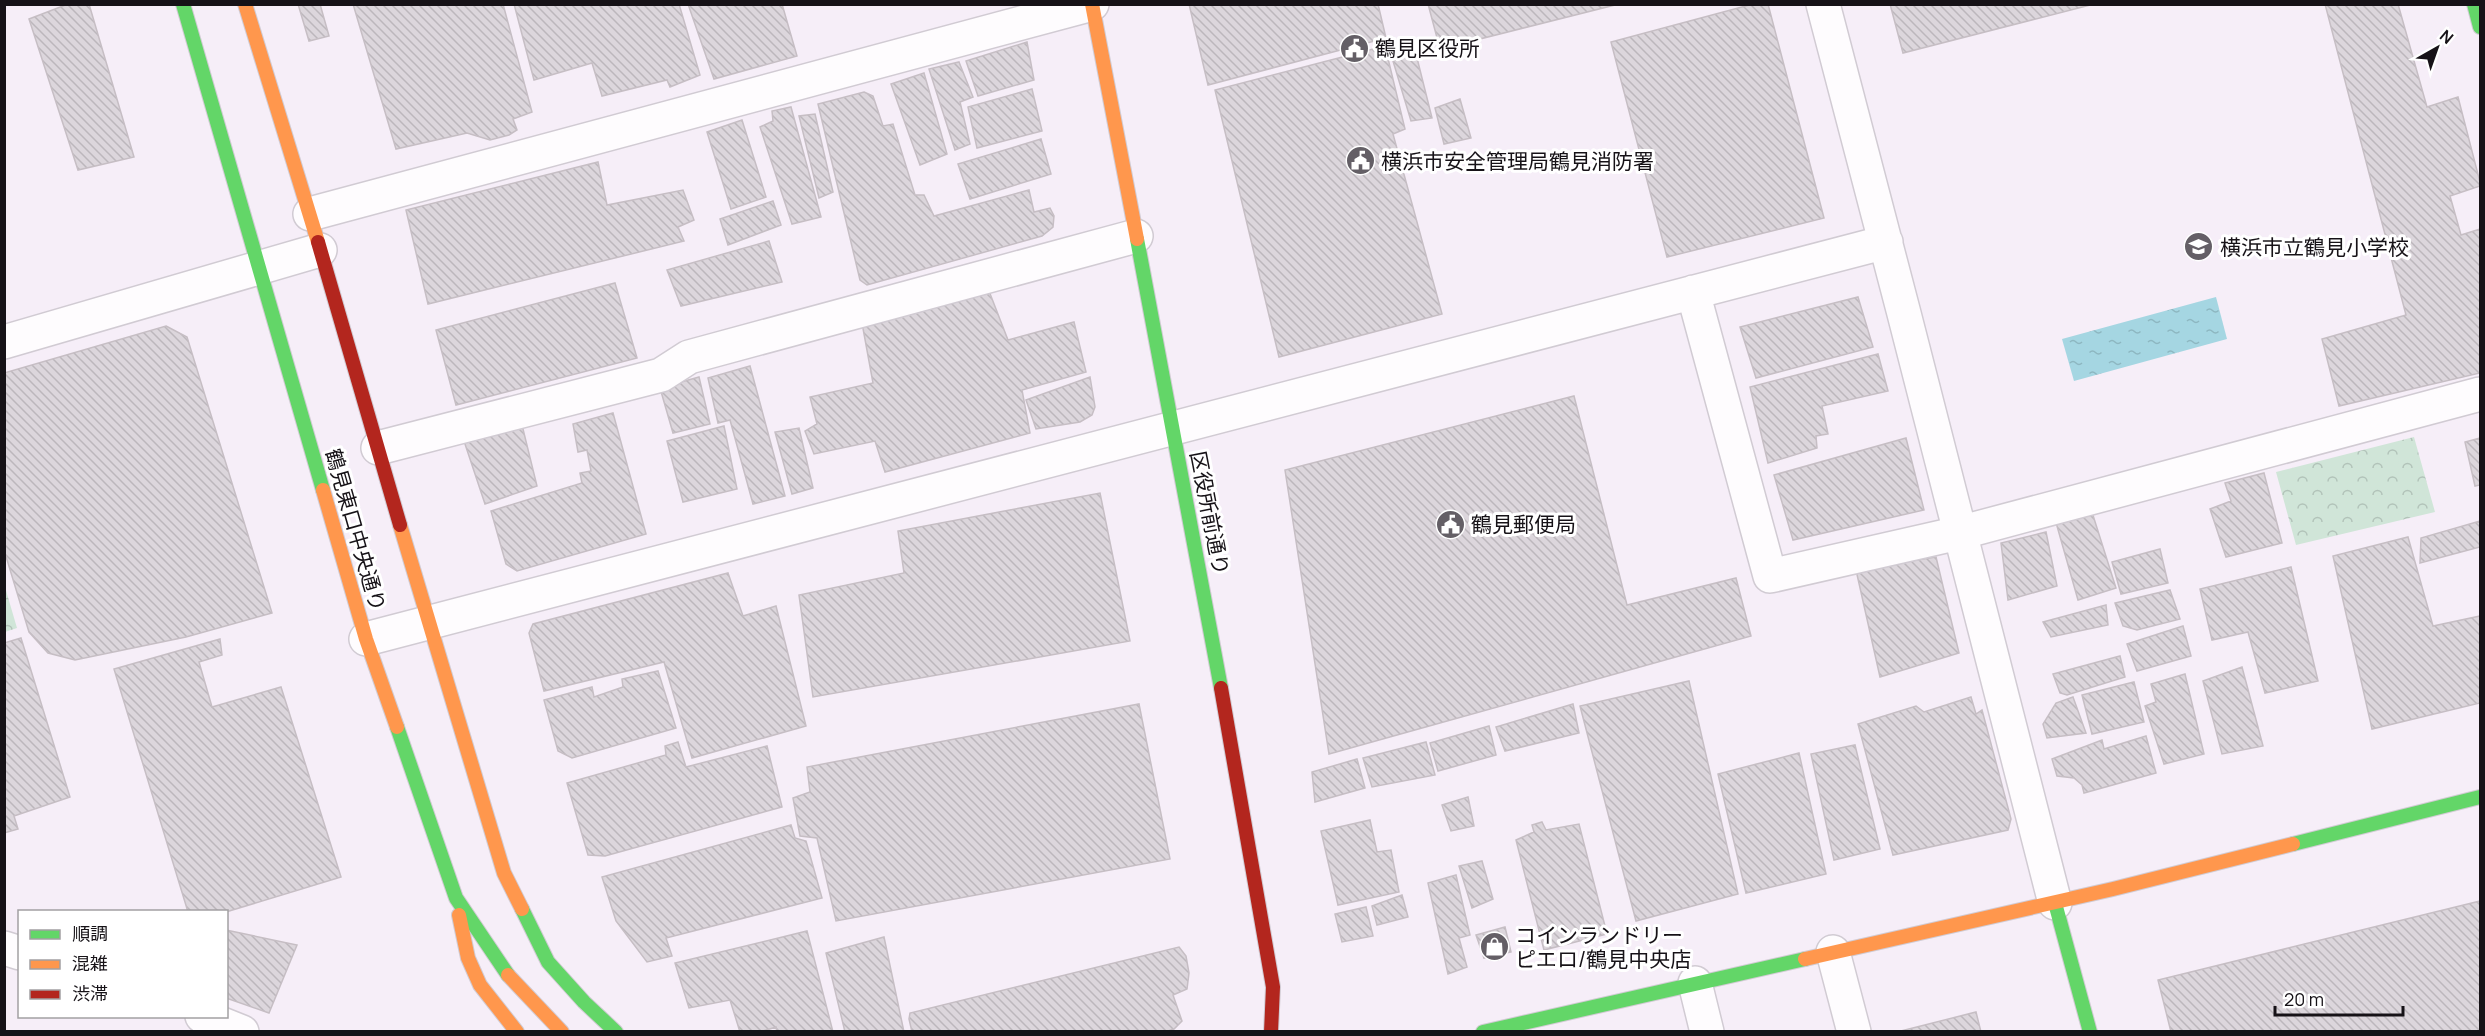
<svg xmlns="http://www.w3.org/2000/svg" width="2485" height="1036" font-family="Manrope,'Noto Sans JP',sans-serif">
<defs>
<pattern id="forest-crowns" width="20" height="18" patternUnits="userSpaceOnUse" patternTransform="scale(1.5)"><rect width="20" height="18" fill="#d0e5d8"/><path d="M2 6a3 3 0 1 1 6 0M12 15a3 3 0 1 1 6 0" fill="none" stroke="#b2c3b9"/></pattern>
<pattern id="water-ripples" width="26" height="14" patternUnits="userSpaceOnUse" patternTransform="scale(1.5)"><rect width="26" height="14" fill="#a5d6e2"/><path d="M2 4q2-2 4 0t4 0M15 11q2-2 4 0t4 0" fill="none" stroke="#8db7c1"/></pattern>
<pattern id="building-back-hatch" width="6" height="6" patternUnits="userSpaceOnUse" patternTransform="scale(1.5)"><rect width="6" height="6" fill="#dcd6dc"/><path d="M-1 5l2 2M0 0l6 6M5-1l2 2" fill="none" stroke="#bcb7bc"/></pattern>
</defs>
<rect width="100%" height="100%" fill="#f6eef8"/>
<!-- forest -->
<path fill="url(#forest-crowns)" d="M 2414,437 L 2435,512 L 2296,545 L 2276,472 Z
M 5,587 L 17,628 L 5,632 L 4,632 Z"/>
<!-- water -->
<path fill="url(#water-ripples)" d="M 2216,297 L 2227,339 L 2074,381 L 2062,339 Z"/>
<!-- building -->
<path fill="url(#building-back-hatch)" stroke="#c6bec4" stroke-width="1.5" d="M 68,4 L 89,4 L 134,157 L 78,170 L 29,19 Z
M 298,4 L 320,4 L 329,36 L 309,41 Z
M 353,4 L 503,4 L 532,112 L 513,119 L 517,130 L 509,135 L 490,140 L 467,133 L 396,149 Z
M 514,4 L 679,4 L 700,75 L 670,87 L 667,80 L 602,96 L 592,63 L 534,80 Z
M 688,4 L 782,4 L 797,56 L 714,79 Z
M 1189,4 L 1378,4 L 1386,38 L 1208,85 Z
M 1428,4 L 1619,4 L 1440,49 Z
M 1753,4 L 1768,4 L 1824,218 L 1667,257 L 1611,42 Z
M 1890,4 L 2094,4 L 1903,53 Z
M 2325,4 L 2398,4 L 2427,107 L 2458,97 L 2480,182 L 2480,186 L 2450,196 L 2461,235 L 2480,229 L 2480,373 L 2339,406 L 2322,339 L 2406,315 Z
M 1027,42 L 1034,80 L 978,96 L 966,61 Z
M 1385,46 L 1405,129 L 1393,134 L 1442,314 L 1279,357 L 1215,90 Z
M 1416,54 L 1432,118 L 1411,121 L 1393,61 Z
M 959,62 L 973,97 L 960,102 L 970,144 L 955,150 L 929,69 Z
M 924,73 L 947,154 L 920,165 L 891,84 Z
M 1032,89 L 1042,131 L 977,148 L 968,107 Z
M 864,92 L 873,96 L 883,126 L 893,124 L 915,195 L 924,195 L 934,216 L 1029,190 L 1034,212 L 1050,208 L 1054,216 L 1053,227 L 1042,236 L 867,285 L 860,280 L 818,104 Z
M 1460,99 L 1471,138 L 1444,144 L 1435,108 Z
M 791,107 L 821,217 L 792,224 L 760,127 L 773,121 L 772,111 Z
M 815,114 L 833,192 L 819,198 L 799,116 Z
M 742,120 L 766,197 L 731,209 L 707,132 Z
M 1041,139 L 1051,174 L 970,199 L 958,164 Z
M 598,162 L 607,205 L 683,190 L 694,220 L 678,227 L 684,241 L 428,304 L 406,210 Z
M 773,201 L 781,225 L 728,245 L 720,219 Z
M 769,241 L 782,282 L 681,306 L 667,270 Z
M 615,283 L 637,358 L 456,405 L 436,330 Z
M 989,291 L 1008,340 L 1074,322 L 1086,372 L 1022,390 L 1030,433 L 885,472 L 875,441 L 814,454 L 805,431 L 817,424 L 810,397 L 873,383 L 862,323 Z
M 1858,297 L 1873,347 L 1756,378 L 1740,327 Z
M 166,326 L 187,337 L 272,613 L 186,637 L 75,660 L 48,653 L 29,632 L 4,550 L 4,373 Z
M 1878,354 L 1888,391 L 1822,406 L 1828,434 L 1816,436 L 1817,448 L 1768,463 L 1750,387 Z
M 750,366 L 785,496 L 753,504 L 730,420 L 718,423 L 708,378 Z
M 699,377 L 710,424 L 673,433 L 660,388 Z
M 1090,377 L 1095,407 L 1092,415 L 1080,422 L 1036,429 L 1026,400 Z
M 1574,396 L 1627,605 L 1736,578 L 1751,636 L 1329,754 L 1285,470 Z
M 613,413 L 646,534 L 517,571 L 506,564 L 491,511 L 582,483 L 580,473 L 591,471 L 587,450 L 578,452 L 573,424 Z
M 522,425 L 537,486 L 485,504 L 464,441 Z
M 724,426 L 737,489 L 683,502 L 667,441 Z
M 799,428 L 813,488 L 792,494 L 775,432 Z
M 1906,438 L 1924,510 L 1793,540 L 1774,475 Z
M 2480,438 L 2480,485 L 2475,486 L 2465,442 Z
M 2264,473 L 2282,543 L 2226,557 L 2210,509 L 2231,501 L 2225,483 Z
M 1100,493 L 1130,641 L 813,697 L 799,595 L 904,573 L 898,531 Z
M 2091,509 L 2116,588 L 2078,600 L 2055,519 Z
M 2480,521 L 2480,547 L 2420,563 L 2421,538 Z
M 2046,532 L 2057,586 L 2008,600 L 2001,543 Z
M 2408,537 L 2433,626 L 2480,616 L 2480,703 L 2372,729 L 2333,556 Z
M 2160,549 L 2168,583 L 2121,594 L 2112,562 Z
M 1936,557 L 1959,653 L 1880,677 L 1856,570 Z
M 2291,567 L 2318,681 L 2265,693 L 2248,632 L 2212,640 L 2200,589 Z
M 728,573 L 743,616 L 776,606 L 806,726 L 692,758 L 664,662 L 544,691 L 529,633 L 533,624 Z
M 2170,590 L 2180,619 L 2137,630 L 2123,626 L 2115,603 Z
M 2106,605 L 2108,625 L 2051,637 L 2043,622 Z
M 2183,626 L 2191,656 L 2137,671 L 2127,644 Z
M 21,638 L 70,797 L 14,816 L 18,829 L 4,833 L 4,643 Z
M 220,639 L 222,655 L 199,662 L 212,707 L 281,687 L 341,877 L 226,912 L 188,912 L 114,669 Z
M 2120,656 L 2125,677 L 2067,695 L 2060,693 L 2053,674 Z
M 2242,667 L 2263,746 L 2222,754 L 2203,681 Z
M 658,671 L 676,728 L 572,758 L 558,751 L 544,700 L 592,687 L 594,697 L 623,687 L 622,679 Z
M 2185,674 L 2204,754 L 2164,764 L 2145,706 L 2156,702 L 2151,684 Z
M 1689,681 L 1738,894 L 1636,921 L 1580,706 Z
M 2134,682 L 2144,722 L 2092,734 L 2082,695 Z
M 1971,697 L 1976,714 L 1982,710 L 2011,819 L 2008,830 L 1893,855 L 1858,724 L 1916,706 L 1924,712 Z
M 2073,697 L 2086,733 L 2047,738 L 2043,724 L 2056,703 Z
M 1139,704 L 1170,859 L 836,921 L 817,838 L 800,836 L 793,798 L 810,792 L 807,767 Z
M 1573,704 L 1579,733 L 1505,751 L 1496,727 Z
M 1489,726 L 1496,755 L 1438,771 L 1430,743 Z
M 2146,736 L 2156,773 L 2084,793 L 2082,785 L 2074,778 L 2057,776 L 2052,759 L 2102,740 L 2104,749 Z
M 678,742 L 686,767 L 767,746 L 782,807 L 605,856 L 588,855 L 567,783 L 666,755 L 665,746 Z
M 1426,742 L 1435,775 L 1372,787 L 1363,758 Z
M 1855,745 L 1880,849 L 1834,860 L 1811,754 Z
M 1799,753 L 1826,874 L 1746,893 L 1718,774 Z
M 1357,759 L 1365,788 L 1315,802 L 1312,772 Z
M 1468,797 L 1474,826 L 1451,831 L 1442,805 Z
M 1370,820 L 1377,852 L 1391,850 L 1399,892 L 1338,905 L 1321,831 Z
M 1542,822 L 1546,830 L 1579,824 L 1607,934 L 1544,950 L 1516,840 L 1534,832 L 1532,825 Z
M 791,825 L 795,838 L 806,841 L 822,898 L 666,938 L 672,956 L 647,962 L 616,921 L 602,877 Z
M 1482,861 L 1493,899 L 1472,908 L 1459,866 Z
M 1456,875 L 1470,935 L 1459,938 L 1467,967 L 1448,974 L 1428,883 Z
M 1402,895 L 1408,917 L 1377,925 L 1372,906 Z
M 2480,901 L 2480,1032 L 2171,1032 L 2158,980 Z
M 1366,907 L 1373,936 L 1342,942 L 1335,914 Z
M 1505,927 L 1511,952 L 1484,958 L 1476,935 Z
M 226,930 L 297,945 L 269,1013 L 226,998 Z
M 807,931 L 833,1032 L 777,1032 L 776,1027 L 760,1032 L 740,1032 L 730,1000 L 689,1008 L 675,963 Z
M 884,937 L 904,1032 L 845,1032 L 826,953 Z
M 1179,947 L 1186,956 L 1189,973 L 1187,989 L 1173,995 L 1182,1021 L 1174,1029 L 1165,1032 L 912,1032 L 909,1019 L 910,1013 Z
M 1976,1012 L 1981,1032 L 1897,1032 Z"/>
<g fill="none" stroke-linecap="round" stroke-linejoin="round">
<defs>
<path id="street" d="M 1823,4 C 1903,303 1977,603 2055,903
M 310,214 L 1092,4
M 1693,292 L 1770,576 L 1959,533 L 2480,394
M 4,342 L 320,250
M 378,448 L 661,375 L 689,357 L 1136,236
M 366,639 L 1886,242
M 4,948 L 20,953
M 1833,952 L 1854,1032
M 1695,983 L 1707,1032
M 202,1016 L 242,1032"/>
<path id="fast" d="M 183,4 L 323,490
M 2474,4 L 2480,27
M 1137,239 L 1221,688
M 397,727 L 456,898 L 508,975
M 2293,844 L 2480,797
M 2055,903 L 2090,1032
M 522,909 L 548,962 L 584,1002 L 616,1032
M 1483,1032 L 1805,959"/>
<path id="slow" d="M 245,4 L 318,242
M 1092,4 L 1137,239
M 323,490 L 366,639 L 397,727
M 400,525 L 504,873 L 522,909
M 459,915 L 468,958 L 480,985 L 517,1032
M 1805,959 L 2113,889 L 2293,844
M 508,975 L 562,1032"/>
<path id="jam" d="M 318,242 L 400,525
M 1221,688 L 1273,987 L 1271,1032"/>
</defs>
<!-- street casing -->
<use href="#street" stroke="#d1cbd3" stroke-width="36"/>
<!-- fast casing -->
<use href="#fast" stroke="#d1cbd3" stroke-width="16"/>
<!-- slow casing -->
<use href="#slow" stroke="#d1cbd3" stroke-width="16"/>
<!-- jam casing -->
<use href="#jam" stroke="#d1cbd3" stroke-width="16"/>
<!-- street -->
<use href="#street" stroke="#fefcfe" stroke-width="33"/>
<!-- fast -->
<use href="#fast" stroke="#63d668" stroke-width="14"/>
<!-- slow -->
<use href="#slow" stroke="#ff974d" stroke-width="14"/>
<!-- jam -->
<use href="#jam" stroke="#b3261e" stroke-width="14"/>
</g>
<!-- icons -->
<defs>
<symbol id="civic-disc" viewBox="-11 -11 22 22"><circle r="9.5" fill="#645f66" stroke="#fff"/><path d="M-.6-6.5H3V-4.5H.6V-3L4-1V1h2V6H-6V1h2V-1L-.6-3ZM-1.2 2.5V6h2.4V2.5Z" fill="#fff"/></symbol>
<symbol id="school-disc" viewBox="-11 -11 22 22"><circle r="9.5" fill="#645f66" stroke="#fff"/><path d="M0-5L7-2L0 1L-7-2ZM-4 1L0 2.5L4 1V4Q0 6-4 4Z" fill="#fff"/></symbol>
<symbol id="shop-disc" viewBox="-11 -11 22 22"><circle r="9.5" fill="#645f66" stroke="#fff"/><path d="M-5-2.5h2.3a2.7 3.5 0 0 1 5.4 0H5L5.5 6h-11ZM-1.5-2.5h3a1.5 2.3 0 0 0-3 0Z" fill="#fff"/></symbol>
</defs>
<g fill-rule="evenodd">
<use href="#civic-disc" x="1338" y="32" width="33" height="33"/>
<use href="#civic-disc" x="1344" y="144" width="33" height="33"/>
<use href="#school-disc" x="2182" y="230" width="33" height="33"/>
<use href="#civic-disc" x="1434" y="508" width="33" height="33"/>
<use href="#shop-disc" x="1478" y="930" width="33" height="33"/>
</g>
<g text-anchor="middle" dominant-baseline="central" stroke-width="6" stroke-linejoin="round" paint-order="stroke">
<!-- poi labels -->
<g font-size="21" fill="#161217" stroke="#fff" text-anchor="start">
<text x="1375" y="48">鶴見区役所</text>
<text x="1381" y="161">横浜市安全管理局鶴見消防署</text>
<text x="2220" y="247">横浜市立鶴見小学校</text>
<text x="1471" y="524">鶴見郵便局</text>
<text x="1515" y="935">コインランドリー<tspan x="1515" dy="24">ピエロ/鶴見中央店</tspan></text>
</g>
<!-- street labels -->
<g font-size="21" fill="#161217" stroke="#fff">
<text transform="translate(1210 513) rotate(79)">区役所前通り</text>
<text transform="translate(356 530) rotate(74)">鶴見東口中央通り</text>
</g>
</g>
<!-- border -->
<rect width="2485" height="1036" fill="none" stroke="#161217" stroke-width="12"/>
<!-- legend -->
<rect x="18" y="910" width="210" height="108" fill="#ffffff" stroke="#a2a0a2" stroke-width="1.5"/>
<rect x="30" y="930" width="30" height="9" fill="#63d668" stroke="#a2a0a2" stroke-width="1.5"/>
<text x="72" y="940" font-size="18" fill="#161217">順調</text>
<rect x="30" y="960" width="30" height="9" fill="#ff974d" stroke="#a2a0a2" stroke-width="1.5"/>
<text x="72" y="970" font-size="18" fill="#161217">混雑</text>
<rect x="30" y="990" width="30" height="9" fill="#b3261e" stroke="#a2a0a2" stroke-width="1.5"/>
<text x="72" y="1000" font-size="18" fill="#161217">渋滞</text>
<!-- north arrow -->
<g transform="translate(2437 48) rotate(40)" stroke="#ffffff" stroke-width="4.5" paint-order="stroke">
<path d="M0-4.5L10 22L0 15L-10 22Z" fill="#161217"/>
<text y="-9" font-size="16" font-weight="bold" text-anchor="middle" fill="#161217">N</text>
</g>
<!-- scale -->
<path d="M2275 1006v9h128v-9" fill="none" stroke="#161217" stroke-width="3"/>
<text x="2284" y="1006" font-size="18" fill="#161217" stroke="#ffffff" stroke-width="4.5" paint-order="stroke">20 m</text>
</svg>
